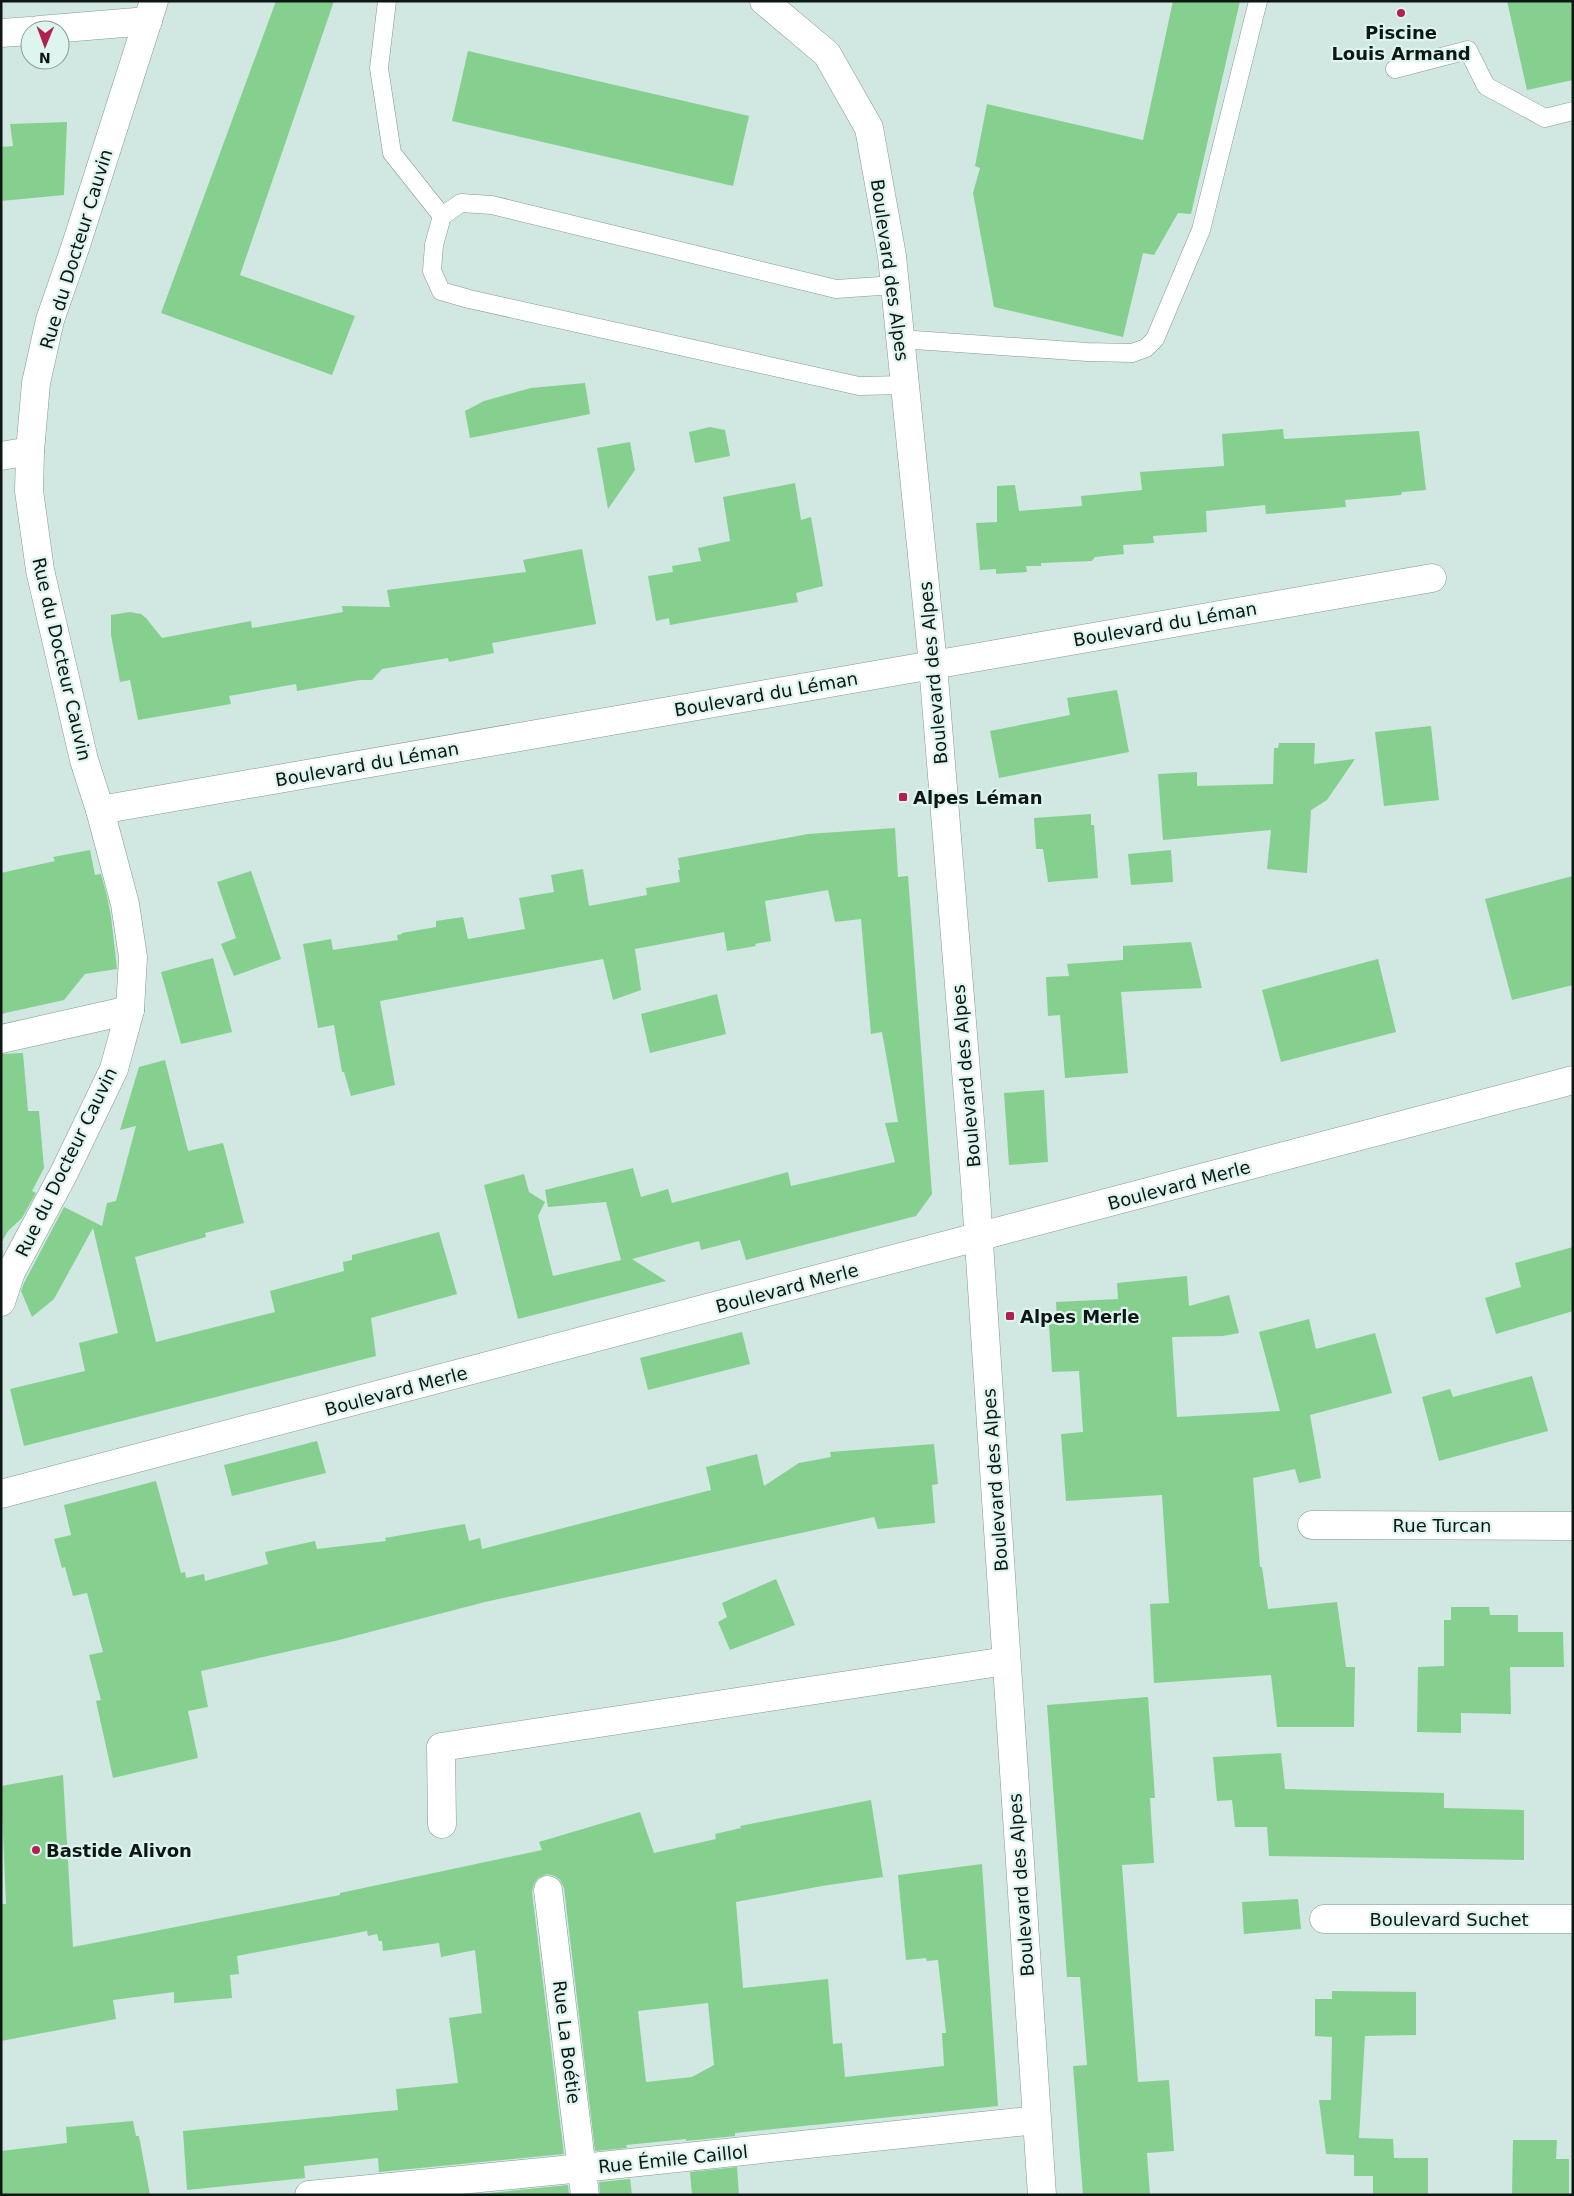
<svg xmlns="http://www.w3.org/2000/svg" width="1574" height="2196" font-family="'DejaVu Sans',sans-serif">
<rect width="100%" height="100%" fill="#d0e7e2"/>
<!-- building -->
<path fill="#85d08f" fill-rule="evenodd" d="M 276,1 L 334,1 L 240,275 L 355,316 L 332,375 L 161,313 Z
M 1173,1 L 1240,1 L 1191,214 L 1178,213 L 1154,255 L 1143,253 L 1123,337 L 994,307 L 973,193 L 980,168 L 975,166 L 987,104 L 1143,140 Z
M 1507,1 L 1573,1 L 1573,80 L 1527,90 Z
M 468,51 L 749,116 L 733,186 L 452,121 Z
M 67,122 L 64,195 L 1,201 L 1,147 L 13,146 L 10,124 Z
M 585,383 L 590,414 L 470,438 L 465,411 L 484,401 L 531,388 Z
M 710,427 L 725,430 L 730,456 L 695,463 L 689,432 Z
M 1283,429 L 1284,439 L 1419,431 L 1426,490 L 1402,492 L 1401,495 L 1345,500 L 1346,507 L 1266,514 L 1265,505 L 1206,511 L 1207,532 L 1153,536 L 1154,543 L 1123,545 L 1124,554 L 1095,557 L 1092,561 L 1041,563 L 1041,566 L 1026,566 L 1027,572 L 996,574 L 996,569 L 980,570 L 976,523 L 997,522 L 997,486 L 1015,485 L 1019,511 L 1082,506 L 1081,496 L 1142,490 L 1140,472 L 1224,466 L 1222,434 Z
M 630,442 L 635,470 L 608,509 L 597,448 Z
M 795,483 L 801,520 L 811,517 L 823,586 L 796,593 L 798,602 L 670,625 L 669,618 L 656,621 L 648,576 L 673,572 L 672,566 L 701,561 L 698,548 L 730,541 L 723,497 Z
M 582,549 L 596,624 L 492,643 L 494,653 L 449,662 L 448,658 L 382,669 L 372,680 L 360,680 L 297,691 L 296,684 L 229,696 L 231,704 L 138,720 L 130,680 L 120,682 L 111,635 L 111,615 L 130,612 L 141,614 L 146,618 L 162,638 L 251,621 L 252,628 L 343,612 L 342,606 L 390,607 L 387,590 L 526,572 L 523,560 Z
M 1117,690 L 1129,752 L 999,778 L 990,731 L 1070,715 L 1067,698 Z
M 1431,726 L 1439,800 L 1384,806 L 1375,732 Z
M 1279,743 L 1315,743 L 1314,764 L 1355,759 L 1327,800 L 1311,810 L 1307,873 L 1267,869 L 1271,830 L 1163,840 L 1158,774 L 1197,772 L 1197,786 L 1273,784 L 1274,748 L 1278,748 Z
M 1091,814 L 1091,825 L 1094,825 L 1098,878 L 1048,882 L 1043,849 L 1036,849 L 1034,818 Z
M 895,828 L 898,877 L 908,876 L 932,1194 L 916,1216 L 746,1260 L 740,1240 L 701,1250 L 699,1241 L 632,1259 L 666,1281 L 518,1319 L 484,1185 L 524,1174 L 529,1192 L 545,1202 L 538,1216 L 553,1276 L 621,1260 L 606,1202 L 548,1207 L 545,1190 L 633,1168 L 641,1197 L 668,1189 L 672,1203 L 788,1172 L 791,1186 L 895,1162 L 885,1123 L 898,1122 L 882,1032 L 871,1034 L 861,919 L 835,922 L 828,890 L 765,901 L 771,941 L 755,944 L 756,946 L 727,951 L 724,932 L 635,949 L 641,990 L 613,1000 L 603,959 L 380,1001 L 395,1085 L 351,1096 L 344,1072 L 342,1072 L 334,1025 L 318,1028 L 303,944 L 331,939 L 333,950 L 398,940 L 397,935 L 402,934 L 402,933 L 436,927 L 436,921 L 463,917 L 468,939 L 525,929 L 519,898 L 554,892 L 551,875 L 583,869 L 589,906 L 647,895 L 646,888 L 680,882 L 678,870 L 680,870 L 678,858 L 808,834 Z
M 90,850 L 95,875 L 101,874 L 107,896 L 111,916 L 117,969 L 85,974 L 64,1000 L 1,1014 L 1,873 L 55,861 L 53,857 Z
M 1171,850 L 1173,882 L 1131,885 L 1128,854 Z
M 251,871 L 281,959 L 234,976 L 221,944 L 236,938 L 217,882 Z
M 1573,876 L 1573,985 L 1512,1000 L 1485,899 Z
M 1191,942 L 1202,988 L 1121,992 L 1128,1073 L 1065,1078 L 1060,1015 L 1048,1016 L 1046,977 L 1069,976 L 1067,964 L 1123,960 L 1123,946 Z
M 213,958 L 232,1032 L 181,1044 L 161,972 Z
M 1378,959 L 1396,1032 L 1281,1062 L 1262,990 Z
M 717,994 L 726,1034 L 650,1053 L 641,1014 Z
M 23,1053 L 28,1111 L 39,1111 L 44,1168 L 32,1191 L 36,1193 L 22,1218 L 8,1231 L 1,1243 L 1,1054 Z
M 165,1060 L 188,1151 L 223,1143 L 244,1223 L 205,1233 L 206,1237 L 135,1257 L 156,1342 L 275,1312 L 270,1291 L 344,1271 L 343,1262 L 352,1260 L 352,1255 L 439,1232 L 457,1294 L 371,1318 L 376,1356 L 24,1446 L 10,1389 L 85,1371 L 79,1343 L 118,1333 L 93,1228 L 54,1299 L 32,1317 L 21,1291 L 24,1283 L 64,1207 L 102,1226 L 107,1203 L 116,1201 L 136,1126 L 120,1130 L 139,1067 Z
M 1044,1090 L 1048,1162 L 1009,1165 L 1004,1093 Z
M 1573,1247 L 1573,1311 L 1496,1334 L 1485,1298 L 1521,1287 L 1515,1263 Z
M 1187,1276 L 1189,1306 L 1229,1295 L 1239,1333 L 1223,1336 L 1172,1337 L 1177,1417 L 1280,1411 L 1259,1332 L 1309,1319 L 1316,1349 L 1375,1333 L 1392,1393 L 1310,1415 L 1321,1478 L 1299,1483 L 1295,1469 L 1253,1478 L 1260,1567 L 1262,1567 L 1268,1609 L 1337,1602 L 1346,1667 L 1355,1667 L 1354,1727 L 1277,1727 L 1271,1675 L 1154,1683 L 1150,1604 L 1169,1603 L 1162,1495 L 1066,1501 L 1061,1434 L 1083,1432 L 1079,1371 L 1052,1372 L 1049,1324 L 1057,1324 L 1056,1302 L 1118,1299 L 1117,1283 Z
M 742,1332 L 750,1364 L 648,1390 L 640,1358 Z
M 1532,1376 L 1548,1431 L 1439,1461 L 1422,1397 L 1450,1389 L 1453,1397 Z
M 317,1441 L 326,1473 L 232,1496 L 224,1465 Z
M 934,1444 L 938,1484 L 932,1485 L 935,1523 L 878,1529 L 874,1517 L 485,1602 L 339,1640 L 201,1671 L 208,1707 L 188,1711 L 198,1758 L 113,1778 L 96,1701 L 101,1700 L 89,1655 L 103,1652 L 87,1593 L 73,1596 L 65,1567 L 62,1568 L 54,1539 L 71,1535 L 64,1505 L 156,1481 L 181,1573 L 185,1572 L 186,1578 L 204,1574 L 205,1581 L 268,1564 L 265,1552 L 315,1541 L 317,1549 L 386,1541 L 385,1538 L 465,1524 L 469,1541 L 480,1538 L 482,1549 L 711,1490 L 706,1467 L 757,1454 L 764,1486 L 799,1463 L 831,1457 L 830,1452 Z
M 776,1579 L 795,1625 L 730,1650 L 718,1622 L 727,1617 L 722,1603 Z
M 1451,1607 L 1489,1607 L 1490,1615 L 1518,1615 L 1518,1632 L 1563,1632 L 1564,1667 L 1510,1667 L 1511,1714 L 1461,1713 L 1461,1733 L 1417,1732 L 1418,1667 L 1444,1666 L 1444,1620 L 1451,1620 Z
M 1148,1697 L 1155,1798 L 1150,1798 L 1154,1863 L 1122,1865 L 1138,2082 L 1169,2080 L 1174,2151 L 1147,2153 L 1150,2195 L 1083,2195 L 1073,2066 L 1087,2065 L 1080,1977 L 1067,1977 L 1047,1705 Z
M 1281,1753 L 1285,1789 L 1444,1793 L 1444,1808 L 1524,1810 L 1524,1860 L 1269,1856 L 1267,1827 L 1235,1827 L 1232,1800 L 1217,1801 L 1213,1757 Z
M 63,1775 L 73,1947 L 340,1895 L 340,1893 L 542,1850 L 539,1842 L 640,1812 L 654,1853 L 716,1839 L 715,1834 L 741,1828 L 740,1826 L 871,1800 L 883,1877 L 822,1886 L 736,1902 L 743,1988 L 828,1979 L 833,2044 L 842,2043 L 845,2077 L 944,2066 L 942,2033 L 946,2033 L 938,1960 L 927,1961 L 926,1958 L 906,1960 L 898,1875 L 982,1864 L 998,2106 L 735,2133 L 735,2136 L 686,2141 L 686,2139 L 626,2145 L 627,2148 L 595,2151 L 564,1888 L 560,1880 L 555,1876 L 547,1874 L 538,1878 L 534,1884 L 532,1892 L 564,2154 L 379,2172 L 378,2158 L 304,2166 L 305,2178 L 187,2190 L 183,2131 L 398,2110 L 396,2089 L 458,2083 L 449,2018 L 482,2013 L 475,1950 L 441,1957 L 439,1943 L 383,1951 L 382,1941 L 379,1941 L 377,1934 L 368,1936 L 367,1931 L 237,1956 L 239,1974 L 230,1975 L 232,1998 L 174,2003 L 174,1992 L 113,2000 L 116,2019 L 1,2041 L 1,1904 L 6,1904 L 1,1786 ZM 708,2003 L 714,2065 L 692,2077 L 646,2082 L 638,2011 Z
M 1298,1899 L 1301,1929 L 1244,1934 L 1242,1902 Z
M 1332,1991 L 1416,1992 L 1416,2035 L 1365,2036 L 1359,2138 L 1393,2139 L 1394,2158 L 1428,2158 L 1428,2195 L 1373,2195 L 1373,2176 L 1354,2176 L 1354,2155 L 1326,2154 L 1319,2100 L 1331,2100 L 1332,2037 L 1315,2036 L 1315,1999 L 1332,1999 Z
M 133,2121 L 136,2136 L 139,2136 L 150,2195 L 1,2195 L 1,2151 L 67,2143 L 66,2127 Z
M 1513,2140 L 1557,2140 L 1556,2159 L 1569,2159 L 1569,2195 L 1512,2195 Z
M 737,2167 L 739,2195 L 692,2195 L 690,2172 Z
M 630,2179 L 632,2195 L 600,2195 L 599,2182 Z
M 568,2185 L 569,2195 L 470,2195 Z"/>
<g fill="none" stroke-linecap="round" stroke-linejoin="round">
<defs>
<path id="service" d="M 387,1 L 379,68 L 392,153 L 442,216
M 1395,69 L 1468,50 L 1486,86 L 1545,118 L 1573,111
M 895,285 L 836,289 L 492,205 L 461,203 L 442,216 L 434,245 L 432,271 L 441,291 L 469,299 L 859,386 L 905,385
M 900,339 L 1087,352 L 1132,353 L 1146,348 L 1155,339 L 1201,230 L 1258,1"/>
<path id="minor" d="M 764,1 L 827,54 L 869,128 L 892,256 L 933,665 L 975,1182 L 1042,2195
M 39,30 L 148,21
M 1,33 L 30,31
M 1,456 L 30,451
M 100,810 L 1432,578
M 1,1039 L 130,1010
M 1,1494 L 1573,1080
M 1312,1525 L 1573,1526
M 442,1824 L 441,1747 L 1006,1661
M 548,1890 L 585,2195
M 1324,1919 L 1573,1919
M 309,2195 L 582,2168 L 1037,2120"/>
<path id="tertiary" d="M 1,1302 L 11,1272 L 64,1173 L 114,1069 L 130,1010 L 133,957 L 125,904 L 100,810 L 84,760 L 40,570 L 29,491 L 30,451 L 36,383 L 50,320 L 75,248 L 154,1"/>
</defs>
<!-- service casing -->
<use href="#service" stroke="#849995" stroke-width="19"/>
<!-- minor casing -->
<use href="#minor" stroke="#849995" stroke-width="29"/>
<!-- tertiary casing -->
<use href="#tertiary" stroke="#849995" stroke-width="29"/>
<!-- service -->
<use href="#service" stroke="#fff" stroke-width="18"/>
<!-- minor -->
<use href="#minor" stroke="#fff" stroke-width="28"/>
<!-- tertiary -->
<use href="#tertiary" stroke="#fff" stroke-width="28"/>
</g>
<!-- markers -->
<g fill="#b12050" stroke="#ddf4ef" stroke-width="2">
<circle cx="1401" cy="13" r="5"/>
<rect x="898" y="792" width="10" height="10" rx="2.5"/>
<rect x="1005" y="1311" width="10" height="10" rx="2.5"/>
<circle cx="36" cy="1850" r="5"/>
</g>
<g text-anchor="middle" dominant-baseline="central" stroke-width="4.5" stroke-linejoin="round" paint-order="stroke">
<!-- poi labels -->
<g font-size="18" font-weight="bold" fill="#0f1715" stroke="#ddf4ef" text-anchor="start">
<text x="1401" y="32" text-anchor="middle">Piscine<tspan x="1401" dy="21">Louis Armand</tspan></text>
<text x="913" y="797">Alpes Léman</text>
<text x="1020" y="1316">Alpes Merle</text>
<text x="46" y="1850">Bastide Alivon</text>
</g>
<!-- street labels -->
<g font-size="18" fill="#0f1715" stroke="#ddf4ef">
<text transform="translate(76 249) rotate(-73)">Rue du Docteur Cauvin</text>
<text transform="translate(890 270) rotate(82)">Boulevard des Alpes</text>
<text transform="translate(1165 624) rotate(-10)">Boulevard du Léman</text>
<text transform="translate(62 659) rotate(77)">Rue du Docteur Cauvin</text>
<text transform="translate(933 673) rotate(-95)">Boulevard des Alpes</text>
<text transform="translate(766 694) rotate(-10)">Boulevard du Léman</text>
<text transform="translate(367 764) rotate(-10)">Boulevard du Léman</text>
<text transform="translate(966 1076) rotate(-95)">Boulevard des Alpes</text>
<text transform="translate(66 1162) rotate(-64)">Rue du Docteur Cauvin</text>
<text transform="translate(1179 1185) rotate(-15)">Boulevard Merle</text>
<text transform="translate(787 1288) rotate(-15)">Boulevard Merle</text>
<text transform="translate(396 1391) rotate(-15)">Boulevard Merle</text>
<text transform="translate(995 1480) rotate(-94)">Boulevard des Alpes</text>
<text x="1442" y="1525">Rue Turcan</text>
<text transform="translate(1021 1885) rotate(-94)">Boulevard des Alpes</text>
<text x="1449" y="1919">Boulevard Suchet</text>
<text transform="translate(567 2042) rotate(83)">Rue La Boétie</text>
<text transform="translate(673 2159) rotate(-6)">Rue Émile Caillol</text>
</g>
</g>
<!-- border -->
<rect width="1574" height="2196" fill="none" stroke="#0f1715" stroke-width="5"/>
<!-- north arrow -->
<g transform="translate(45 45) rotate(181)"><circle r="24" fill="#ddf4ef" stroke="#8b9c98"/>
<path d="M0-4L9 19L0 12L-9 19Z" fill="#b12050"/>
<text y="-8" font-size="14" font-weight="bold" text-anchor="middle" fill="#0f1715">N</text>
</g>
</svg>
